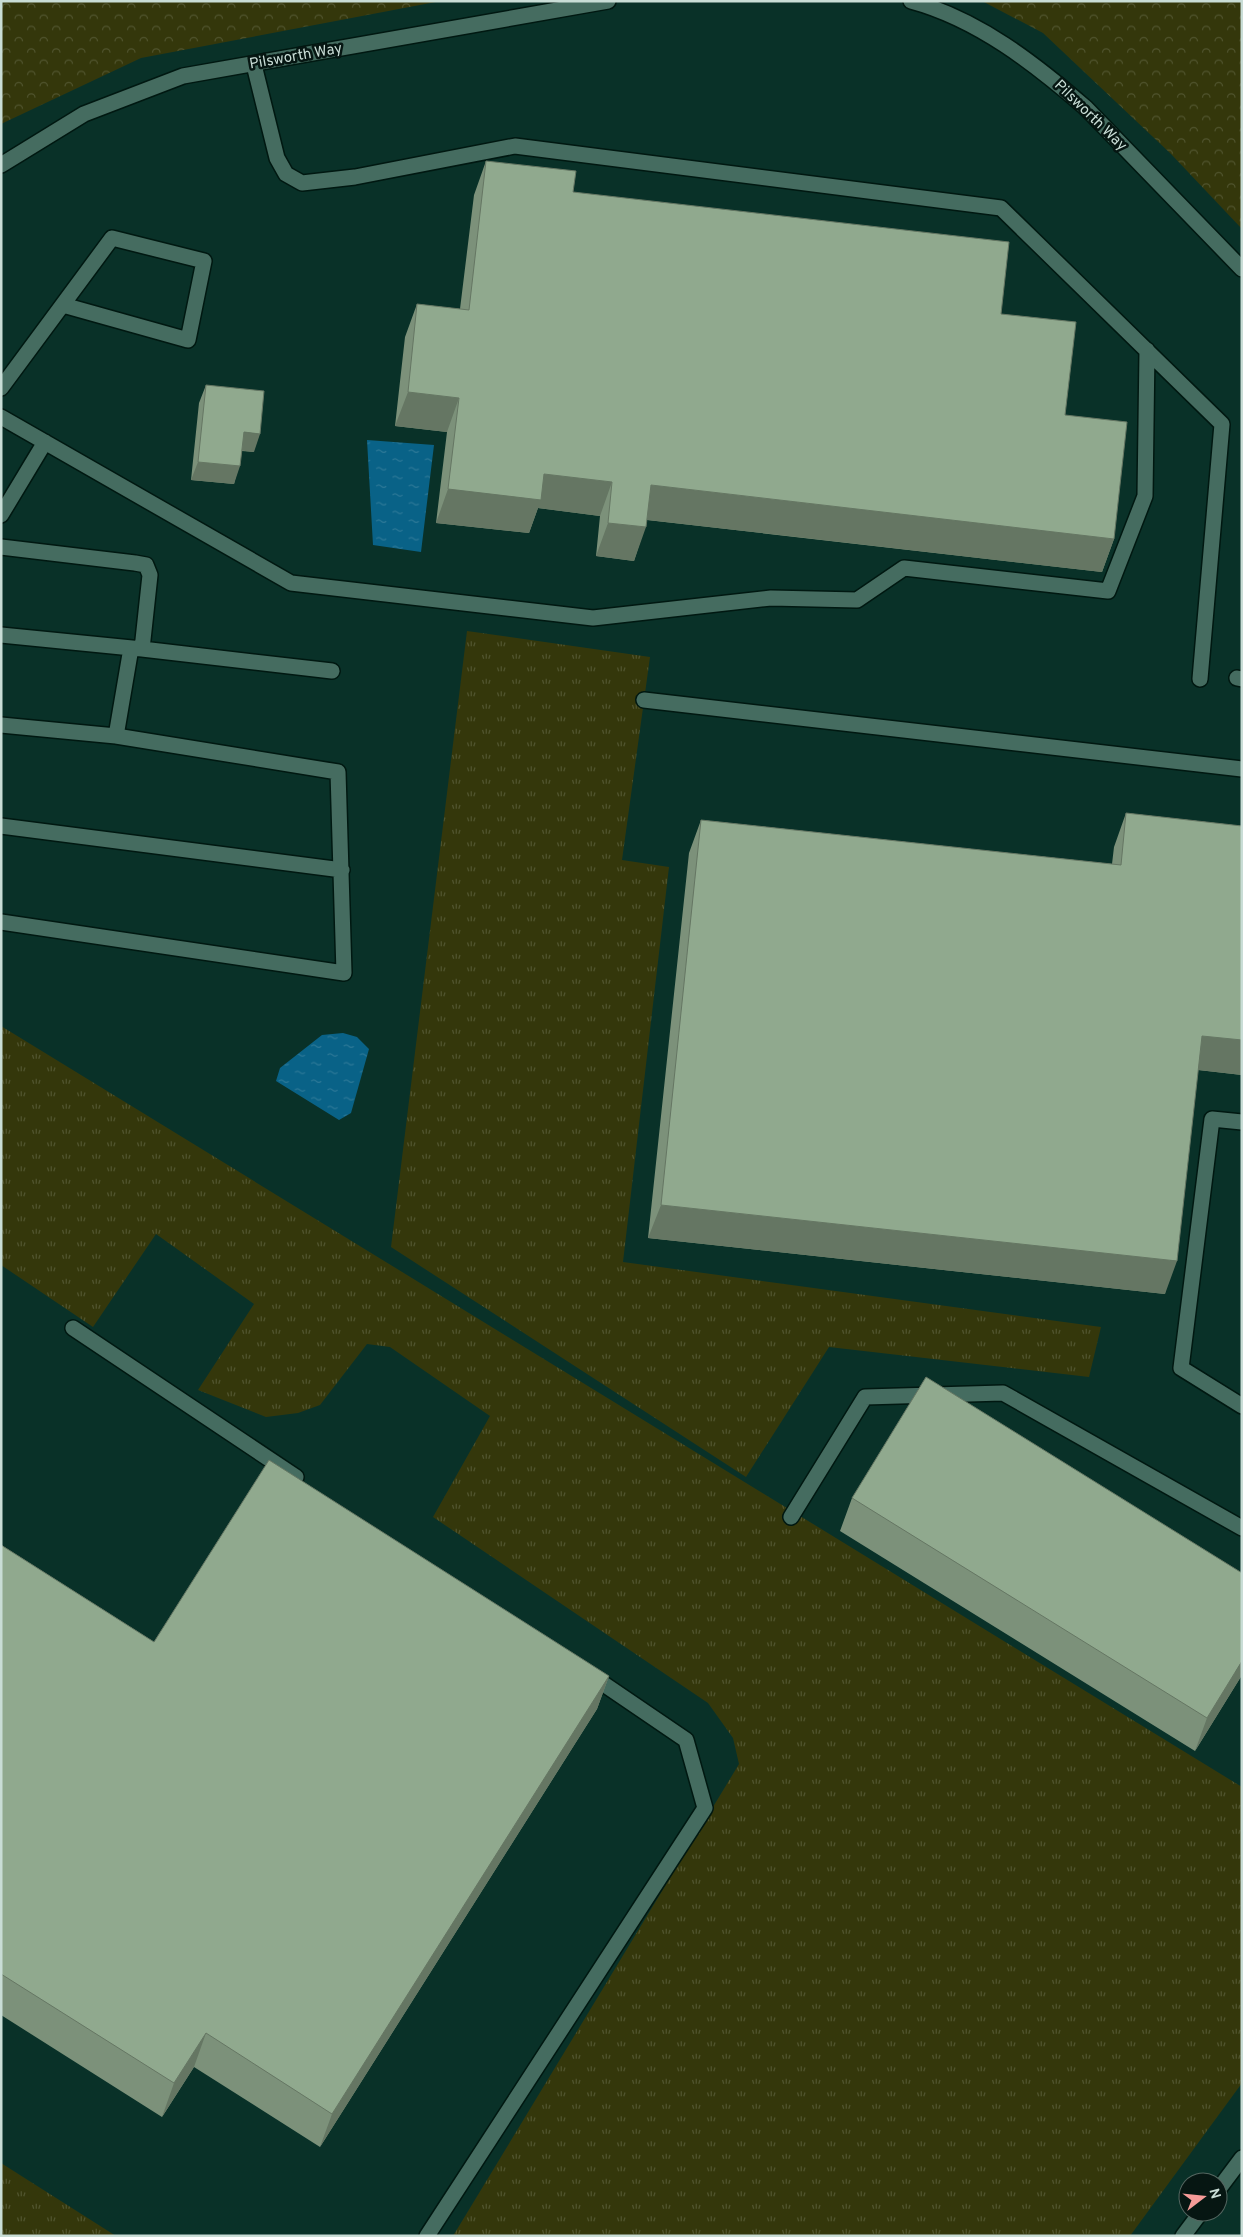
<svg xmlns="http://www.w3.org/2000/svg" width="1243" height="2237" font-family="Overpass,sans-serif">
<defs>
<pattern id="grass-tufts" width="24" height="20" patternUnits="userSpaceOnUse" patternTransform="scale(1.25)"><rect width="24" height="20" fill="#34370b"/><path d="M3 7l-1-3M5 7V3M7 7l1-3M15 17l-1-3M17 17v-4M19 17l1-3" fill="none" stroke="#50542e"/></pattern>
<pattern id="forest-crowns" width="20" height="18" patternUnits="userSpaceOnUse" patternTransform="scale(1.25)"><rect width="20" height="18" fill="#34370b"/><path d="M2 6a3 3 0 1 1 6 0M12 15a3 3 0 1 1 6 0" fill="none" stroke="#50542e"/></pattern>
<pattern id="water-ripples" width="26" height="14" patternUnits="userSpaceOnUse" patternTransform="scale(1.25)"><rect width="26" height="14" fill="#096287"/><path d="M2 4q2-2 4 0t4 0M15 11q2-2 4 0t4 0" fill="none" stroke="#2c7897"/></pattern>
</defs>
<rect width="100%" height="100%" fill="#093128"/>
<!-- grass -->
<path fill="url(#grass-tufts)" d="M 467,631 L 650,657 L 622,860 L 669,867 L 623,1262 L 1101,1327 L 1089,1377 L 829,1347 L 746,1477 L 391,1247 Z
M 1,1026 L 1242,1787 L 1242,2083 L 1130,2236 L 453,2236 L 739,1764 L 733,1738 L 708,1703 L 433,1517 L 490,1416 L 390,1347 L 367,1344 L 320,1405 L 298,1413 L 266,1417 L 198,1390 L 254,1304 L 156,1234 L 93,1327 L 1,1265 Z
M 1,2163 L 116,2236 L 1,2236 Z"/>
<!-- forest -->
<path fill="url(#forest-crowns)" d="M 1,1 L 441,1 L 141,58 L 1,124 Z
M 982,1 L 1242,1 L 1242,229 L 1171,154 L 1043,33 Z"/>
<!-- water -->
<path fill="url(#water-ripples)" d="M 367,440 L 434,445 L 421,552 L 373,545 Z
M 343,1033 L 357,1037 L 369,1049 L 351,1113 L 339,1120 L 276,1081 L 280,1068 L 322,1035 Z"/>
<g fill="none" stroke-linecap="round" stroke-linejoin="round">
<defs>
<path id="minor" d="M 911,1 C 978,19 1035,64 1086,108 L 1242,269
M 254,65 L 277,158 L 286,174 L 302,183 L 355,177 L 515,146 L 1001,208 L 1222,424 L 1200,679
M 1,165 L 84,114 L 183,76 L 608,1
M 1,388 L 112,238 L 204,261 L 188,340 L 63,305
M 1,417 L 291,583 L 593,618 L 771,598 L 857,600 L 904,568 L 1108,591 L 1145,496 L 1147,350
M 1,515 L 45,442
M 1,547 L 135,563 L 146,565 L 150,575 L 142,649 L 1,635
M 142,649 L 332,671
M 1237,678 L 1242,679
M 644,700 L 1242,769
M 1,725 L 116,736 L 338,772 L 344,973 L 1,922
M 116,736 L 131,648
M 1,826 L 342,870
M 1242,1122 L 1212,1119 L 1181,1368 L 1242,1406
M 73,1328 L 296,1477
M 791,1517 L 865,1397 L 1003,1393 L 1242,1528
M 1218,2190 L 1242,2158
M 427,2236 L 705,1808 L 686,1740 L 589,1674
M 1183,2236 L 1201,2212"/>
</defs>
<!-- minor casing -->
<use href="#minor" stroke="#001811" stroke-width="18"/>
<!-- minor -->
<use href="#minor" stroke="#456c60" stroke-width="15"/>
</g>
<!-- wall -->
<path fill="#7c917a" d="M 486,161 L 573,192 L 1001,314 L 1065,415 L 1114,539 L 1102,572 L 647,520 L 634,561 L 596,556 L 600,516 L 538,508 L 529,533 L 436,523 L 447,432 L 395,426 L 405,337 L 417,304 L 460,309 L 474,195 Z
M 206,385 L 254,452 L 242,451 L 234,484 L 191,480 L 199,403 Z
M 1126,813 L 1242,826 L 1242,1075 L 1198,1070 L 1165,1294 L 648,1238 L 689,853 L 701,820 L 1112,864 L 1114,847 Z
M 852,1498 L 1242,1675 L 1195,1751 L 840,1531 Z
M 1,1545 L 154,1642 L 609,1676 L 597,1709 L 320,2147 L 194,2067 L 162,2117 L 1,2015 Z"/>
<!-- shaded-wall -->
<path fill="#657663" d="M 408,392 L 459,398 L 447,432 L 395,426 Z
M 244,432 L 260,434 L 254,452 L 237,450 Z
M 198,462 L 240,466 L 234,484 L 191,480 Z
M 544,474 L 612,482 L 600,516 L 538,508 L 529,533 L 436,523 L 448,489 Z
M 651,485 L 1114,539 L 1102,572 L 639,519 Z
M 608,523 L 646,527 L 634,561 L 596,556 Z
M 1202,1036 L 1242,1040 L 1242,1075 L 1190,1069 Z
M 661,1205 L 1177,1261 L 1165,1294 L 648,1238 Z
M 1242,1661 L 1242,1675 L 1195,1751 L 1207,1718 Z
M 609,1676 L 597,1709 L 320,2147 L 332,2114 Z
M 206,2033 L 194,2067 L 162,2117 L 174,2083 Z"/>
<!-- building -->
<path fill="#90a98e" stroke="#657663" d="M 486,161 L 576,171 L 573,192 L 1009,242 L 1001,314 L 1076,322 L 1065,415 L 1127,422 L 1114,539 L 651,485 L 646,527 L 608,523 L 612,482 L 544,474 L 541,500 L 448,489 L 459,398 L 408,392 L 417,304 L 469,310 Z
M 206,385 L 264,391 L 260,434 L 244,432 L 240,466 L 198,462 Z
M 1126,813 L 1242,826 L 1242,1040 L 1202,1036 L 1177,1261 L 661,1205 L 701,820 L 1121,865 Z
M 926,1377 L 1242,1573 L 1242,1661 L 1207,1718 L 852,1498 Z
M 269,1460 L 609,1676 L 332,2114 L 206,2033 L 174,2083 L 1,1974 L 1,1545 L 154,1642 Z"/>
<g text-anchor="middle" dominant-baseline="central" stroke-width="5" stroke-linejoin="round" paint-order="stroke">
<!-- street labels -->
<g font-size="15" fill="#c9ddd6" stroke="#061612">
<text transform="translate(296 57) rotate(-10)">Pilsworth Way</text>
<text transform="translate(1090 116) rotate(44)">Pilsworth Way</text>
</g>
</g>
<!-- border -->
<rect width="1243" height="2237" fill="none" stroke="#c9ddd6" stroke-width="5"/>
<!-- north arrow -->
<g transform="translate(1203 2197) rotate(74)"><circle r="24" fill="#061612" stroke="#546660"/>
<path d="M0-4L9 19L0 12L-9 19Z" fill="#f59b98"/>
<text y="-8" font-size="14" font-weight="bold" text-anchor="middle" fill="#c9ddd6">N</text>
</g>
</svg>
